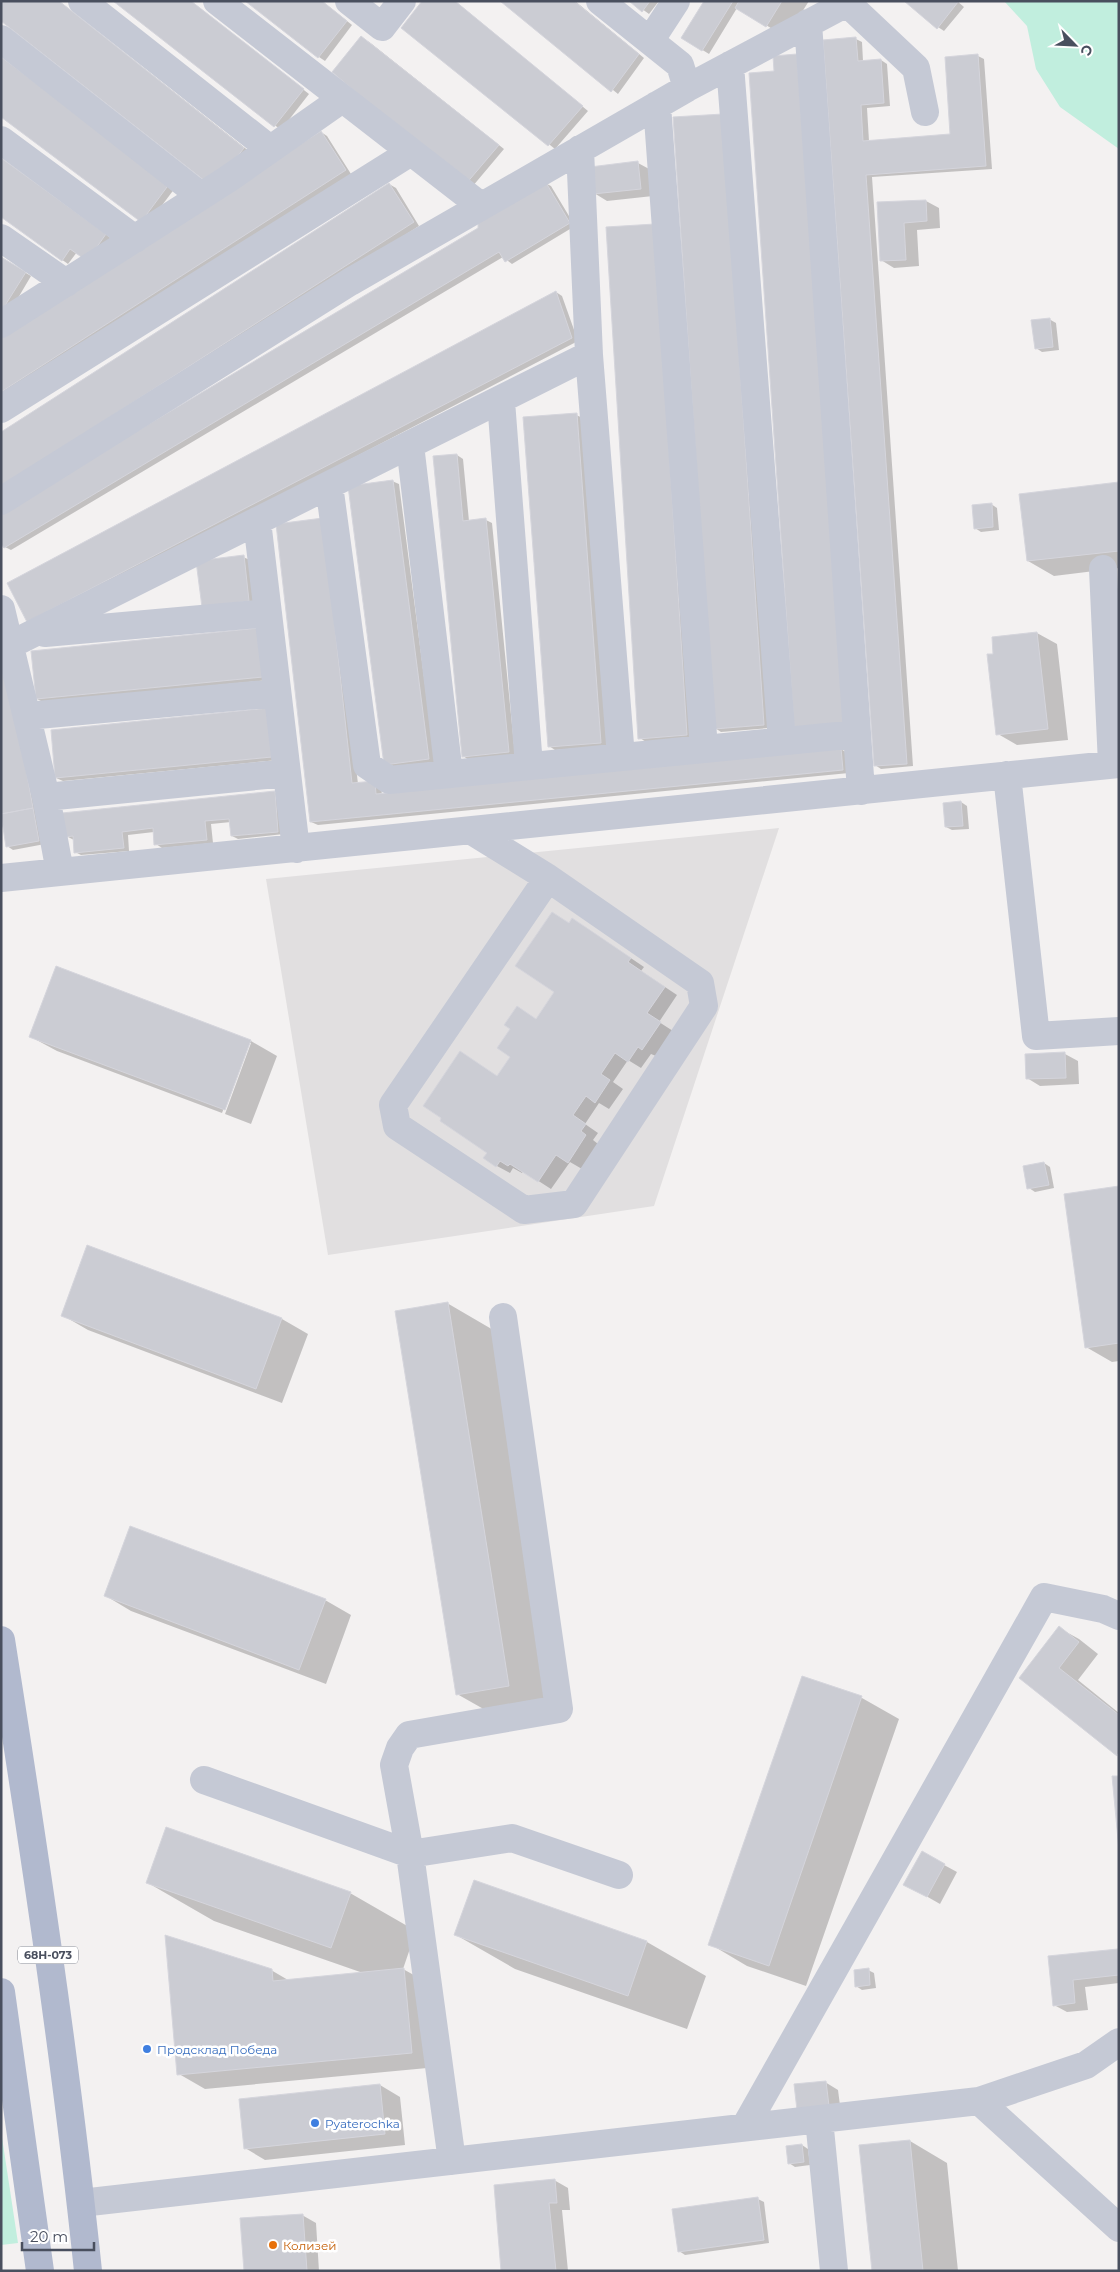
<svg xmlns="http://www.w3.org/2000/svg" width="1120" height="2272" font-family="Montserrat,sans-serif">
<rect width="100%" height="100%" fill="#f3f1f1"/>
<!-- education -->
<path fill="#e1dfe0" d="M 779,828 L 654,1206 L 328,1255 L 266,879 Z"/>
<!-- green -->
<path fill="#c1eede" d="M 1004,1 L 1119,1 L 1119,149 L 1060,107 L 1036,69 L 1027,26 Z
M 1,2131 L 18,2243 L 1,2245 Z"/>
<!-- shadow -->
<path fill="#0003" d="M 59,1 L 250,152 L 236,169 Z
M 115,1 L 191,1 L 309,94 L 281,130 Z
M 322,1 L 352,25 L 325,61 L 319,57 Z
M 455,1 L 588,111 L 555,149 L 403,28 Z
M 502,1 L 575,1 L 644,58 L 618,94 Z
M 631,1 L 659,1 L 649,14 Z
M 706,1 L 809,1 L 786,37 L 737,8 L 709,54 L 683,38 Z
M 957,1 L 964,7 L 944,31 L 938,27 Z
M 856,39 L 862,42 L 863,61 L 881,60 L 887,64 L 890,106 L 867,108 L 869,141 L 951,135 L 978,56 L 984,59 L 992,169 L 872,177 L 913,766 L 881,769 L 875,765 Z
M 368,41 L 504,149 L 472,187 Z
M 1,57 L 175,188 L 148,224 L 1,115 Z
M 723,115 L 769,728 L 721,732 L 715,728 Z
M 321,132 L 327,136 L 351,174 L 1,399 L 1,338 Z
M 1,158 L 112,239 L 94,264 L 77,252 L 68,264 L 1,216 Z
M 638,163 L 651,170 L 653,196 L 607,201 L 594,193 Z
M 545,183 L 551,186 L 575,226 L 512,264 L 503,257 L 11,550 L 5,547 Z
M 389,184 L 396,188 L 419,226 L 3,493 Z
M 926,201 L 939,208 L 940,228 L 917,230 L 919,266 L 894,268 L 881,260 L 878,204 Z
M 654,226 L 693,738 L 646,742 L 640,738 Z
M 1,258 L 31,276 L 5,320 Z
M 556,292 L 562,296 L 578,341 L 34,624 L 28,621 Z
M 1049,319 L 1056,323 L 1059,350 L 1042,352 L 1036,348 Z
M 576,415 L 583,418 L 607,746 L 555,750 L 549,746 Z
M 457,455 L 463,459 L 469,521 L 486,520 L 492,523 L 515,755 L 469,760 L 463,756 Z
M 392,481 L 399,484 L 435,762 L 392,767 L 385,764 Z
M 1119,484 L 1119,568 L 1054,576 L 1028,561 Z
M 991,504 L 997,508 L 999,530 L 981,532 L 975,528 Z
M 328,523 L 358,784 L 381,786 L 382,795 L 841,749 L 847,753 L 849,773 L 318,825 L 311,822 Z
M 243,557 L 250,560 L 255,604 L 210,610 Z
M 1,629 L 45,844 L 13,850 L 7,846 L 1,819 Z
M 259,629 L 269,680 L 43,702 L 37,699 Z
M 1037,633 L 1057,644 L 1068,740 L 1017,745 L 998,734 L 993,638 Z
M 267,709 L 278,760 L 63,781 L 56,778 Z
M 275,793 L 281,796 L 284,834 L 238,839 L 232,836 L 231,822 L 211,824 L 213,843 L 162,848 L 156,844 L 154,832 L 128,835 L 129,851 L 81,855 L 75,852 L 74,840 L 66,836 Z
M 961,802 L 967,806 L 969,829 L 952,830 L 946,827 Z
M 570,924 L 585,927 L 644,967 L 641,971 L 677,995 L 659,1022 L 673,1031 L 656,1056 L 651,1054 L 641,1068 L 628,1060 L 613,1082 L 623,1089 L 609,1109 L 599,1103 L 585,1124 L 598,1133 L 593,1140 L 598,1144 L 582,1169 L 570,1162 L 551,1189 L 523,1171 L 522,1173 L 513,1168 L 510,1173 L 497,1166 L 489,1152 L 498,1077 L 556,992 Z
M 56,968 L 251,1041 L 277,1056 L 251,1124 L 225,1114 L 251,1043 L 249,1043 L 222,1113 L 57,1051 L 31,1037 Z
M 1065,1054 L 1078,1061 L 1079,1084 L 1040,1086 L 1027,1078 Z
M 1044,1163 L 1050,1167 L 1054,1188 L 1035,1192 L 1029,1188 Z
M 1119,1187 L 1119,1361 L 1112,1362 L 1086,1347 Z
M 88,1247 L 282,1319 L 308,1334 L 282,1403 L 88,1330 L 62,1315 Z
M 447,1303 L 507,1338 L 568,1720 L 517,1728 L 457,1694 Z
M 106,1596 L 325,1600 L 351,1615 L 326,1684 L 131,1611 Z
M 1059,1628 L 1079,1639 L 1098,1654 L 1078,1680 L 1119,1713 L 1119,1755 L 1020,1678 Z
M 802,1677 L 862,1698 L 899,1719 L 806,1986 L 747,1966 L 710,1944 Z
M 922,1853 L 957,1872 L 940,1904 L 905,1884 Z
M 148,1883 L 350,1893 L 416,1931 L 403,1969 L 430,1984 L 438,2067 L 205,2089 L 179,2074 L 271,1970 L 288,1980 L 363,1973 L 214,1921 Z
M 456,1935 L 647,1942 L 706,1976 L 687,2029 L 515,1969 Z
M 1118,1950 L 1119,1983 L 1085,1987 L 1088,2010 L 1067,2012 L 1054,2005 L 1049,1957 Z
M 868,1970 L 874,1973 L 876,1988 L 862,1990 L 856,1986 Z
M 825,2082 L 838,2090 L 841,2113 L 795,2085 Z
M 380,2085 L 400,2097 L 405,2145 L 265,2160 L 245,2148 L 240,2100 Z
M 910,2141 L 947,2163 L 958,2271 L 873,2271 Z
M 802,2145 L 808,2149 L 810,2165 L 795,2167 L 789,2163 Z
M 554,2180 L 568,2188 L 570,2210 L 562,2210 L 568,2271 L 503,2271 Z
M 758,2199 L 764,2202 L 769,2243 L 685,2255 L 679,2251 Z
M 302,2215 L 316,2223 L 319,2271 L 245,2271 Z"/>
<!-- building -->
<path fill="#cbccd3" stroke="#d5d5dc" d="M 1,1 L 59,1 L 244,148 L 230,166 L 205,181 L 1,21 Z
M 113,1 L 191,1 L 304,89 L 274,127 Z
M 245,1 L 322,1 L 347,21 L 318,58 Z
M 422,1 L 455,1 L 583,106 L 548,146 L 401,28 Z
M 500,1 L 574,1 L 639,54 L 611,92 Z
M 629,1 L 650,1 L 642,12 Z
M 704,1 L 733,1 L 702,51 L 681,38 Z
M 739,1 L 782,1 L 766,27 L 735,8 Z
M 904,1 L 957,1 L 958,2 L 937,29 Z
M 361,36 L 499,145 L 465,185 L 332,72 Z
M 856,37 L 858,61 L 881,59 L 884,103 L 861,105 L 863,141 L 950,134 L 945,57 L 978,54 L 986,166 L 866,175 L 907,764 L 874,766 L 823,40 Z
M 797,54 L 844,723 L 794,727 L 749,73 L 774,71 L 773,56 Z
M 1,57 L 170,183 L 141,222 L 1,117 Z
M 723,114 L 764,725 L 714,729 L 673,117 Z
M 321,131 L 346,170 L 1,392 L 1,336 Z
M 1,158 L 106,234 L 87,261 L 70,249 L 62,261 L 1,217 Z
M 638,161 L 641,189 L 593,194 L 590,167 Z
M 545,181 L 570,223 L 505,262 L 499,252 L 4,548 L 1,544 L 1,512 L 478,228 L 478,221 Z
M 389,183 L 414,222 L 1,487 L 1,432 Z
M 926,200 L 927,221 L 904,223 L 906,260 L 880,261 L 877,202 Z
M 655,224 L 687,735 L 638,739 L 606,227 Z
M 1,257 L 26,272 L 1,312 Z
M 556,291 L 572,338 L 27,622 L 7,583 Z
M 1050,318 L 1053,347 L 1035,349 L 1031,320 Z
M 577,413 L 601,743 L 548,747 L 523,417 Z
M 457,454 L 463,521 L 486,518 L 509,752 L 462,757 L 433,456 Z
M 393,480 L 429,759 L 384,765 L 348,486 Z
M 1119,482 L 1119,551 L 1027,561 L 1019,494 Z
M 992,503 L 993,527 L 974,529 L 972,505 Z
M 323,518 L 352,783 L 375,781 L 376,794 L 841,748 L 843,770 L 310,822 L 276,524 Z
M 244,555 L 249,601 L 202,607 L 196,561 Z
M 259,628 L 263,677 L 36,699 L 31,651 Z
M 1037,632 L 1048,729 L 996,735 L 987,654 L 993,654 L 992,637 Z
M 1,650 L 16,713 L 33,808 L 1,814 Z
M 268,708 L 272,757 L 55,778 L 51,730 Z
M 275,791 L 278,832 L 231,836 L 229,819 L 205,821 L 207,840 L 154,845 L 153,828 L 122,832 L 124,848 L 74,853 L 73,836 L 65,837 L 62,813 Z
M 961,801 L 963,826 L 945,827 L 943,803 Z
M 33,808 L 39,841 L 6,847 L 1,814 Z
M 552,912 L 569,923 L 572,918 L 631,958 L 628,962 L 665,987 L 647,1013 L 661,1022 L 642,1050 L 638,1047 L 628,1062 L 615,1053 L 601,1074 L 610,1080 L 595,1103 L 586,1096 L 573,1115 L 586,1124 L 581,1131 L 586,1135 L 568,1163 L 556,1155 L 538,1182 L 510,1164 L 508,1166 L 500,1161 L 496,1167 L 483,1158 L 487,1153 L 440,1121 L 441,1118 L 423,1106 L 460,1051 L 497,1076 L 510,1057 L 497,1048 L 510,1029 L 504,1025 L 517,1006 L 536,1019 L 554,992 L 515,966 Z
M 56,966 L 251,1040 L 225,1110 L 29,1037 Z
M 1065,1052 L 1066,1078 L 1026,1079 L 1025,1054 Z
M 1044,1162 L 1049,1185 L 1027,1189 L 1023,1166 Z
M 1119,1186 L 1119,1343 L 1085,1348 L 1064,1194 Z
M 87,1245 L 282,1318 L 256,1389 L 61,1316 Z
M 448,1302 L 509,1686 L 456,1695 L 395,1311 Z
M 130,1526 L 326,1599 L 299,1670 L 104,1596 Z
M 1059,1626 L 1079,1642 L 1059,1668 L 1119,1715 L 1117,1756 L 1019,1678 Z
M 802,1676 L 862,1696 L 769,1966 L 708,1945 Z
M 1112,1776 L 1119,1776 L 1119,1850 Z
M 166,1827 L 351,1892 L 331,1948 L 146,1883 Z
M 922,1851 L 945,1864 L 927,1897 L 903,1885 Z
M 474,1880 L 647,1941 L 628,1996 L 454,1935 Z
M 165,1935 L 272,1969 L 273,1981 L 404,1968 L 412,2053 L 177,2075 Z
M 1118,1949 L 1119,1975 L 1073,1980 L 1075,2003 L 1053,2006 L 1048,1956 Z
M 869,1968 L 870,1985 L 855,1987 L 854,1970 Z
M 826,2081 L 829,2106 L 797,2110 L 794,2084 Z
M 380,2084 L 385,2134 L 244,2149 L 239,2099 Z
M 910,2140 L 923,2271 L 872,2271 L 859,2145 Z
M 802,2144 L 804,2162 L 788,2164 L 786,2146 Z
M 555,2179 L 557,2203 L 549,2203 L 556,2271 L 501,2271 L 494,2185 Z
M 758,2197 L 764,2240 L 678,2252 L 672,2209 Z
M 303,2214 L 307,2271 L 244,2271 L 240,2218 Z"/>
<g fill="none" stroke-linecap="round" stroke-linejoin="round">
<!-- minor -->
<path stroke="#c5c9d5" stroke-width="28" d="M 82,1 L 270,149
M 217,1 L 481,206
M 349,1 L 382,27 L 402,1
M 600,1 L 650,41
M 808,23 L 861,791
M 1,39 L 201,196
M 730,65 L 782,741
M 687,88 L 847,3 L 916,68 L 925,112
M 657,105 L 704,749
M 1,140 L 135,239
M 580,149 L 589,355
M 1,238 L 66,283
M 1,324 L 228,179 L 342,99
M 501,401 L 529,766
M 1,409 L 411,152
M 410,445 L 449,774
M 329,485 L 589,355 L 621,757
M 1,501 L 350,282 L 687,88 L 680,65 L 650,41 L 676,1
M 257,521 L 296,849
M 1103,569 L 1112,764
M 1,609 L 46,797 L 60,872
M 45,633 L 268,613
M 10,645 L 329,485 L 367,765 L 389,780 L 857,734
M 27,716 L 277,693
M 1007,775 L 1036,1036 L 1119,1031
M 46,797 L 287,773
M 472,831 L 548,878 L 700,983 L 704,1006 L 574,1204 L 524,1210 L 397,1126 L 393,1105 L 548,878
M 1,878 L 1119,764
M 204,1780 L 410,1854 L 394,1765 L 400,1748 L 409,1735 L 559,1709 L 503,1317
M 979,2101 L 1119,2228
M 819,2119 L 834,2271
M 745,2127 L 1044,1597 L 1103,1609 L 1119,1616
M 452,2161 L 410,1854 L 512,1838 L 619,1875
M 81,2203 L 979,2101 L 1086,2065 L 1119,2042"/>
<!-- major -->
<path stroke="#b1b9ce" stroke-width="28" d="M 1,1640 C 34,1849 66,2060 88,2271
M 1,1992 L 40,2271"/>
</g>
<!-- markers -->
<g fill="#3f7fe0" stroke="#fff" stroke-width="2">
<circle cx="147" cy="2049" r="5"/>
<circle cx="315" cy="2123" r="5"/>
</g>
<circle fill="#e8710a" stroke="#fff" stroke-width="2" cx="273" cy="2245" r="5"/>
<g text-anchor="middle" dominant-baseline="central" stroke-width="5" stroke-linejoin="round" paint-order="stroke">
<!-- shield labels -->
<rect fill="#fff" stroke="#80848e" stroke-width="1" x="18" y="1946.5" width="60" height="17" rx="4"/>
<g font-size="11" font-weight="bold" fill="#494f5e">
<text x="48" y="1955">68Н-073</text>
</g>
<!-- shop labels -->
<g font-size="12" fill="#366cbe" stroke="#fff" text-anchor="start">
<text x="157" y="2049">Продсклад Победа</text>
<text x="325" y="2123">Pyaterochka</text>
</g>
<!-- food labels -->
<g font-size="12" fill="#c56008" stroke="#fff" text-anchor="start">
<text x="283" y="2245">Колизей</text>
</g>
</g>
<!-- border -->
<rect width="1120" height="2272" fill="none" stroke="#494f5e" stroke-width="5"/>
<!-- north arrow -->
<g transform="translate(1075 45) rotate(114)" stroke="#ffffff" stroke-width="4" paint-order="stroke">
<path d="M0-4L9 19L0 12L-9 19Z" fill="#494f5e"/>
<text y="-8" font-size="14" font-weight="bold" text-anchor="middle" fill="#494f5e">С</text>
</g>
<!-- scale -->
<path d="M22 2242v8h72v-8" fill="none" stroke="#494f5e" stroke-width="2.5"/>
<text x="30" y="2242" font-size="15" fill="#494f5e" stroke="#ffffff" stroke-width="4" paint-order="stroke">20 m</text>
</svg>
